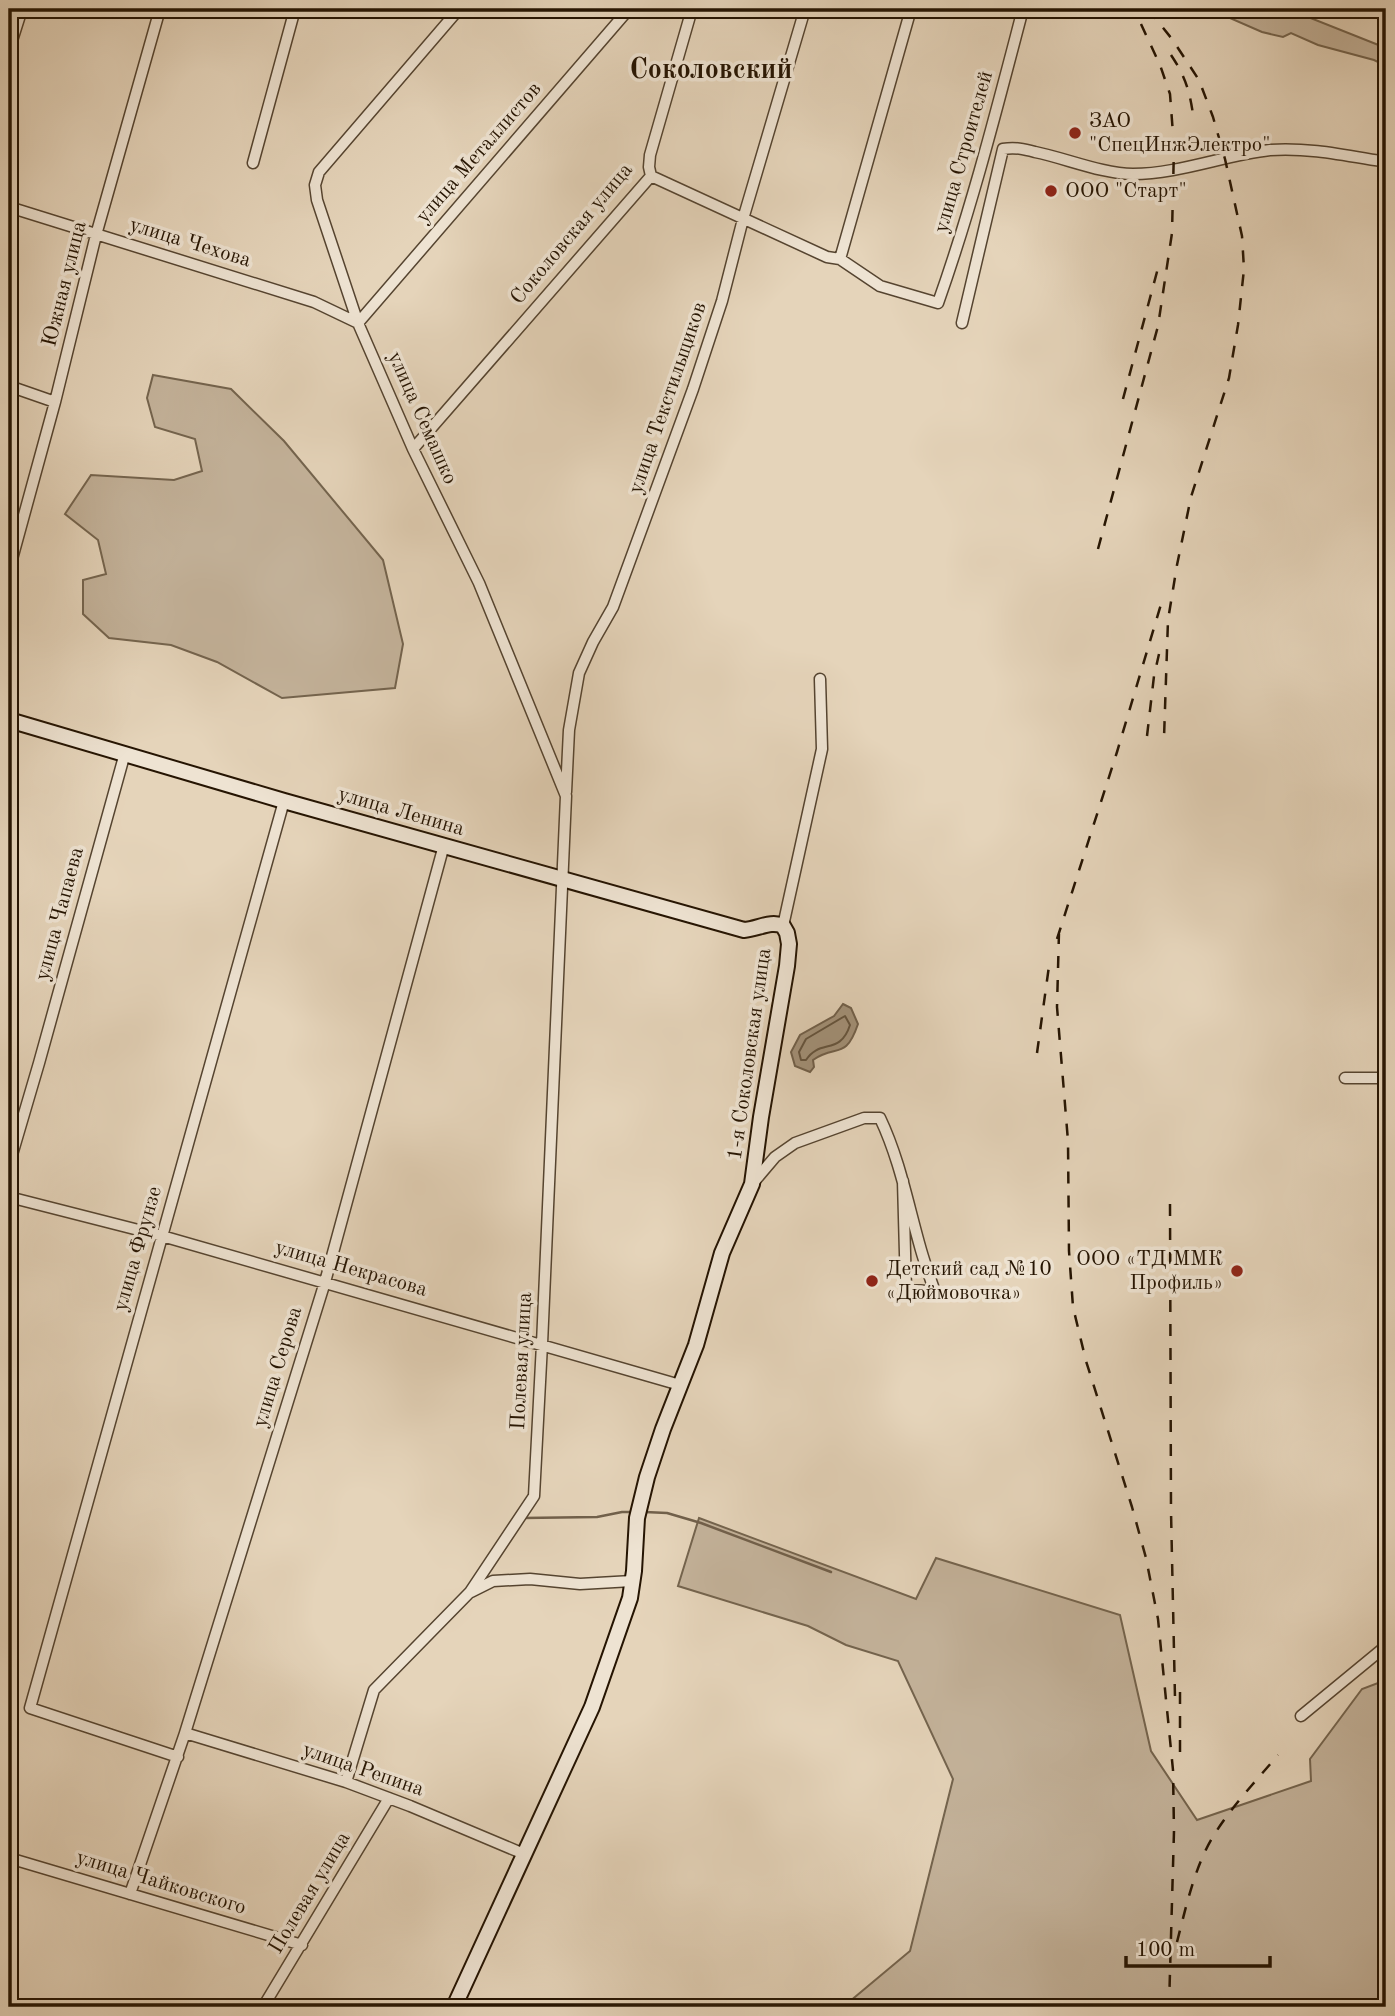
<svg xmlns="http://www.w3.org/2000/svg" width="1395" height="2016" font-family="'Old Standard TT',serif">
<rect width="100%" height="100%" fill="#e5d4ba"/>
<filter id="stains"><feTurbulence type="fractalNoise" baseFrequency=".00286" numOctaves="4"/><feColorMatrix values="0 0 0 0 .2 0 0 0 0 .09 0 0 0 0 .02 0 0 0 .5 -.17"/></filter>
<radialGradient id="worn" r=".72"><stop offset=".6" stop-color="#630" stop-opacity="0"/><stop offset="1" stop-color="#630" stop-opacity=".3"/></radialGradient>
<!-- green -->
<path fill="#c4b39b" stroke="#74644e" stroke-width="2" d="M 1214,9 L 1288,9 L 1386,48 L 1386,66 L 1374,60 L 1318,45 L 1291,33 L 1283,37 L 1262,32 L 1216,12 Z
M 153,375 L 231,389 L 284,441 L 383,560 L 403,644 L 395,688 L 282,698 L 217,662 L 171,645 L 109,638 L 83,614 L 83,580 L 106,574 L 98,540 L 65,514 L 91,475 L 174,480 L 202,471 L 195,439 L 155,427 L 147,398 Z
M 699,1518 L 916,1599 L 936,1558 L 1120,1615 L 1151,1751 L 1197,1820 L 1311,1781 L 1310,1759 L 1362,1689 L 1386,1680 L 1386,2007 L 843,2007 L 910,1951 L 953,1779 L 898,1661 L 846,1645 L 808,1626 L 678,1586 Z"/>
<!-- water -->
<path fill="#a4937b" stroke="#71604b" stroke-width="2" d="M 843,1004 L 851,1008 L 858,1024 C 845,1062 836,1043 813,1060 L 814,1067 L 810,1072 L 795,1066 L 791,1052 L 800,1035 L 834,1016 Z"/>
<g fill="none" stroke-linecap="round" stroke-linejoin="round">
<!-- shore -->
<path stroke="#64543e" stroke-width="2" d="M 845,1016 L 850,1025 C 840,1056 820,1038 806,1060 L 801,1060 L 799,1052 L 806,1039 Z"/>
<!-- stream -->
<path stroke="#71604b" stroke-width="2.5" d="M 645,1512 L 667,1513 L 701,1523 L 831,1572
M 523,1518 L 597,1517 L 622,1512 L 635,1512"/>
<defs>
<path id="street" d="M 9,50 L 22,9
M 253,163 L 295,9
M 651,176 L 827,257 L 840,259 L 880,286 L 938,303 C 972,207 997,108 1023,9
M 9,207 L 314,302 L 358,323 L 629,9
M 840,259 L 911,9
M 962,323 L 1003,149 C 1015,147 1024,149 1035,152 C 1065,158 1103,174 1133,174 C 1178,174 1225,155 1270,150 C 1308,147 1348,156 1386,162
M 9,386 L 55,402
M 413,449 L 651,176 L 649,167 L 650,155 L 692,9
M 9,570 L 55,402 L 96,235 L 160,9
M 566,792 L 569,730 L 579,673 L 593,642 L 613,607 L 693,389 L 722,301 L 743,219 L 805,9
M 783,926 L 822,749 L 820,679
M 1345,1078 L 1386,1078
M 9,1165 L 39,1063 L 125,753
M 753,1183 L 775,1157 L 795,1143 L 864,1118 L 880,1118 C 900,1160 908,1205 921,1250 C 925,1264 930,1278 935,1292 L 906,1289 L 903,1181
M 9,1197 L 162,1236 L 680,1385
M 471,1592 L 493,1581 L 530,1579 L 580,1584 L 632,1581
M 1301,1716 L 1386,1646
M 185,1733 L 346,1782 L 410,1806 L 524,1854
M 178,1757 L 30,1708 L 284,801
M 346,1782 L 374,1690 L 470,1592 L 534,1496 L 542,1344 L 566,796 L 479,583 L 413,449 L 358,323 L 317,200 L 315,185 L 319,172 L 459,9
M 9,1858 L 302,1945
M 130,1894 L 185,1733 L 325,1282 L 444,845
M 263,2007 L 389,1798"/>
<path id="secondary" d="M 9,720 L 284,801 L 744,930 C 758,929 771,920 783,926 L 787,933 L 789,944 L 787,966 L 761,1117 L 752,1184 L 722,1253 L 696,1345 L 663,1429 L 647,1477 L 637,1518 L 634,1571 L 630,1598 L 592,1707 L 454,2007"/>
</defs>
<!-- street casing -->
<use href="#street" stroke="#554430" stroke-width="13"/>
<!-- secondary casing -->
<use href="#secondary" stroke="#251402" stroke-width="18"/>
<!-- street -->
<use href="#street" stroke="#eee3d2" stroke-width="10"/>
<!-- secondary -->
<use href="#secondary" stroke="#eee3d2" stroke-width="14"/>
<!-- rail -->
<path stroke="#251402" stroke-width="2.5" stroke-dasharray="12 12" stroke-linecap="butt" d="M 1148,9 L 1172,39 L 1199,80 L 1213,117 L 1225,159 L 1242,236 L 1244,269 L 1238,325 L 1229,378 L 1191,497 L 1177,565 L 1168,620 L 1164,738
M 1357,9 L 1386,20
M 1171,55 C 1187,79 1190,93 1194,121
M 1123,399 L 1158,268
M 1098,549 L 1158,326 L 1172,233 L 1174,147 L 1170,94 L 1160,65 L 1134,9
M 1147,736 L 1154,676 L 1159,654
M 1059,932 L 1057,1007 L 1068,1141 L 1069,1251 L 1073,1307 L 1086,1361 L 1132,1507 L 1146,1558 L 1158,1619 L 1173,1770 L 1174,1831 L 1169,2007
M 1057,939 L 1117,752 L 1162,601
M 1037,1053 L 1049,966
M 1170,1204 L 1171,1511 L 1175,1698
M 1180,1752 L 1180,1689
M 1177,1942 C 1186,1907 1195,1865 1214,1835 C 1232,1806 1256,1781 1278,1755"/>
</g>
<!-- markers -->
<g fill="#8f2418" stroke="#eee3d2" stroke-width="2.5">
<circle cx="1075" cy="133" r="7"/>
<circle cx="1051" cy="191" r="7"/>
<circle cx="1237" cy="1271" r="7"/>
<circle cx="872" cy="1281" r="7"/>
</g>
<g text-anchor="middle" dominant-baseline="central" stroke-width="7" stroke-linejoin="round" paint-order="stroke">
<!-- poi labels -->
<g font-size="21" fill="#251402" stroke="#eee3d2" text-anchor="start">
<text x="1089" y="121">ЗАО<tspan x="1089" dy="24">"СпецИнжЭлектро"</tspan></text>
<text x="1065" y="191">ООО "Старт"</text>
<text x="1223" y="1259" text-anchor="end">ООО «ТД ММК<tspan x="1223" dy="24">Профиль»</tspan></text>
<text x="886" y="1269">Детский сад №10<tspan x="886" dy="24">«Дюймовочка»</tspan></text>
</g>
<!-- street labels -->
<g font-size="21" fill="#251402" stroke="#eee3d2">
<text transform="translate(964 152) rotate(-74)">улица Строителей</text>
<text transform="translate(479 153) rotate(-49)">улица Металлистов</text>
<text transform="translate(572 234) rotate(-50)">Соколовская улица</text>
<text transform="translate(190 243) rotate(17)">улица Чехова</text>
<text transform="translate(65 284) rotate(-76)">Южная улица</text>
<text transform="translate(668 398) rotate(-71)">улица Текстильщиков</text>
<text transform="translate(422 418) rotate(66)">улица Семашко</text>
<text transform="translate(401 812) rotate(16)">улица Ленина</text>
<text transform="translate(60 914) rotate(-75)">улица Чапаева</text>
<text transform="translate(750 1054) rotate(-82)">1-я Соколовская улица</text>
<text transform="translate(138 1249) rotate(-74)">улица Фрунзе</text>
<text transform="translate(351 1269) rotate(16)">улица Некрасова</text>
<text transform="translate(522 1361) rotate(-87)">Полевая улица</text>
<text transform="translate(278 1367) rotate(-73)">улица Серова</text>
<text transform="translate(363 1770) rotate(19)">улица Репина</text>
<text transform="translate(161 1883) rotate(17)">улица Чайковского</text>
<text transform="translate(310 1893) rotate(-59)">Полевая улица</text>
</g>
<!-- district labels -->
<g font-size="28" font-weight="bold" fill="#251402" stroke="#eee3d2">
<text x="711" y="71">Соколовский</text>
</g>
</g>
<!-- margin -->
<rect width="1395" height="2016" fill="none" stroke="#e5d4ba" stroke-width="35"/>
<rect x="10" y="10" width="1374" height="1995" fill="none" stroke="#251402" stroke-width="3.5"/>
<rect x="18" y="18" width="1360" height="1981" fill="none" stroke="#251402" stroke-width="2"/>
<!-- scale -->
<path d="M1126 1956v10h144v-10" fill="none" stroke="#251402" stroke-width="3.5"/>
<text x="1136" y="1956" font-size="21" fill="#251402" stroke="#eee3d2" stroke-width="5" paint-order="stroke">100 m</text>
<rect width="100%" height="100%" filter="url(#stains)"/>
<rect width="100%" height="100%" fill="url(#worn)"/>
</svg>
